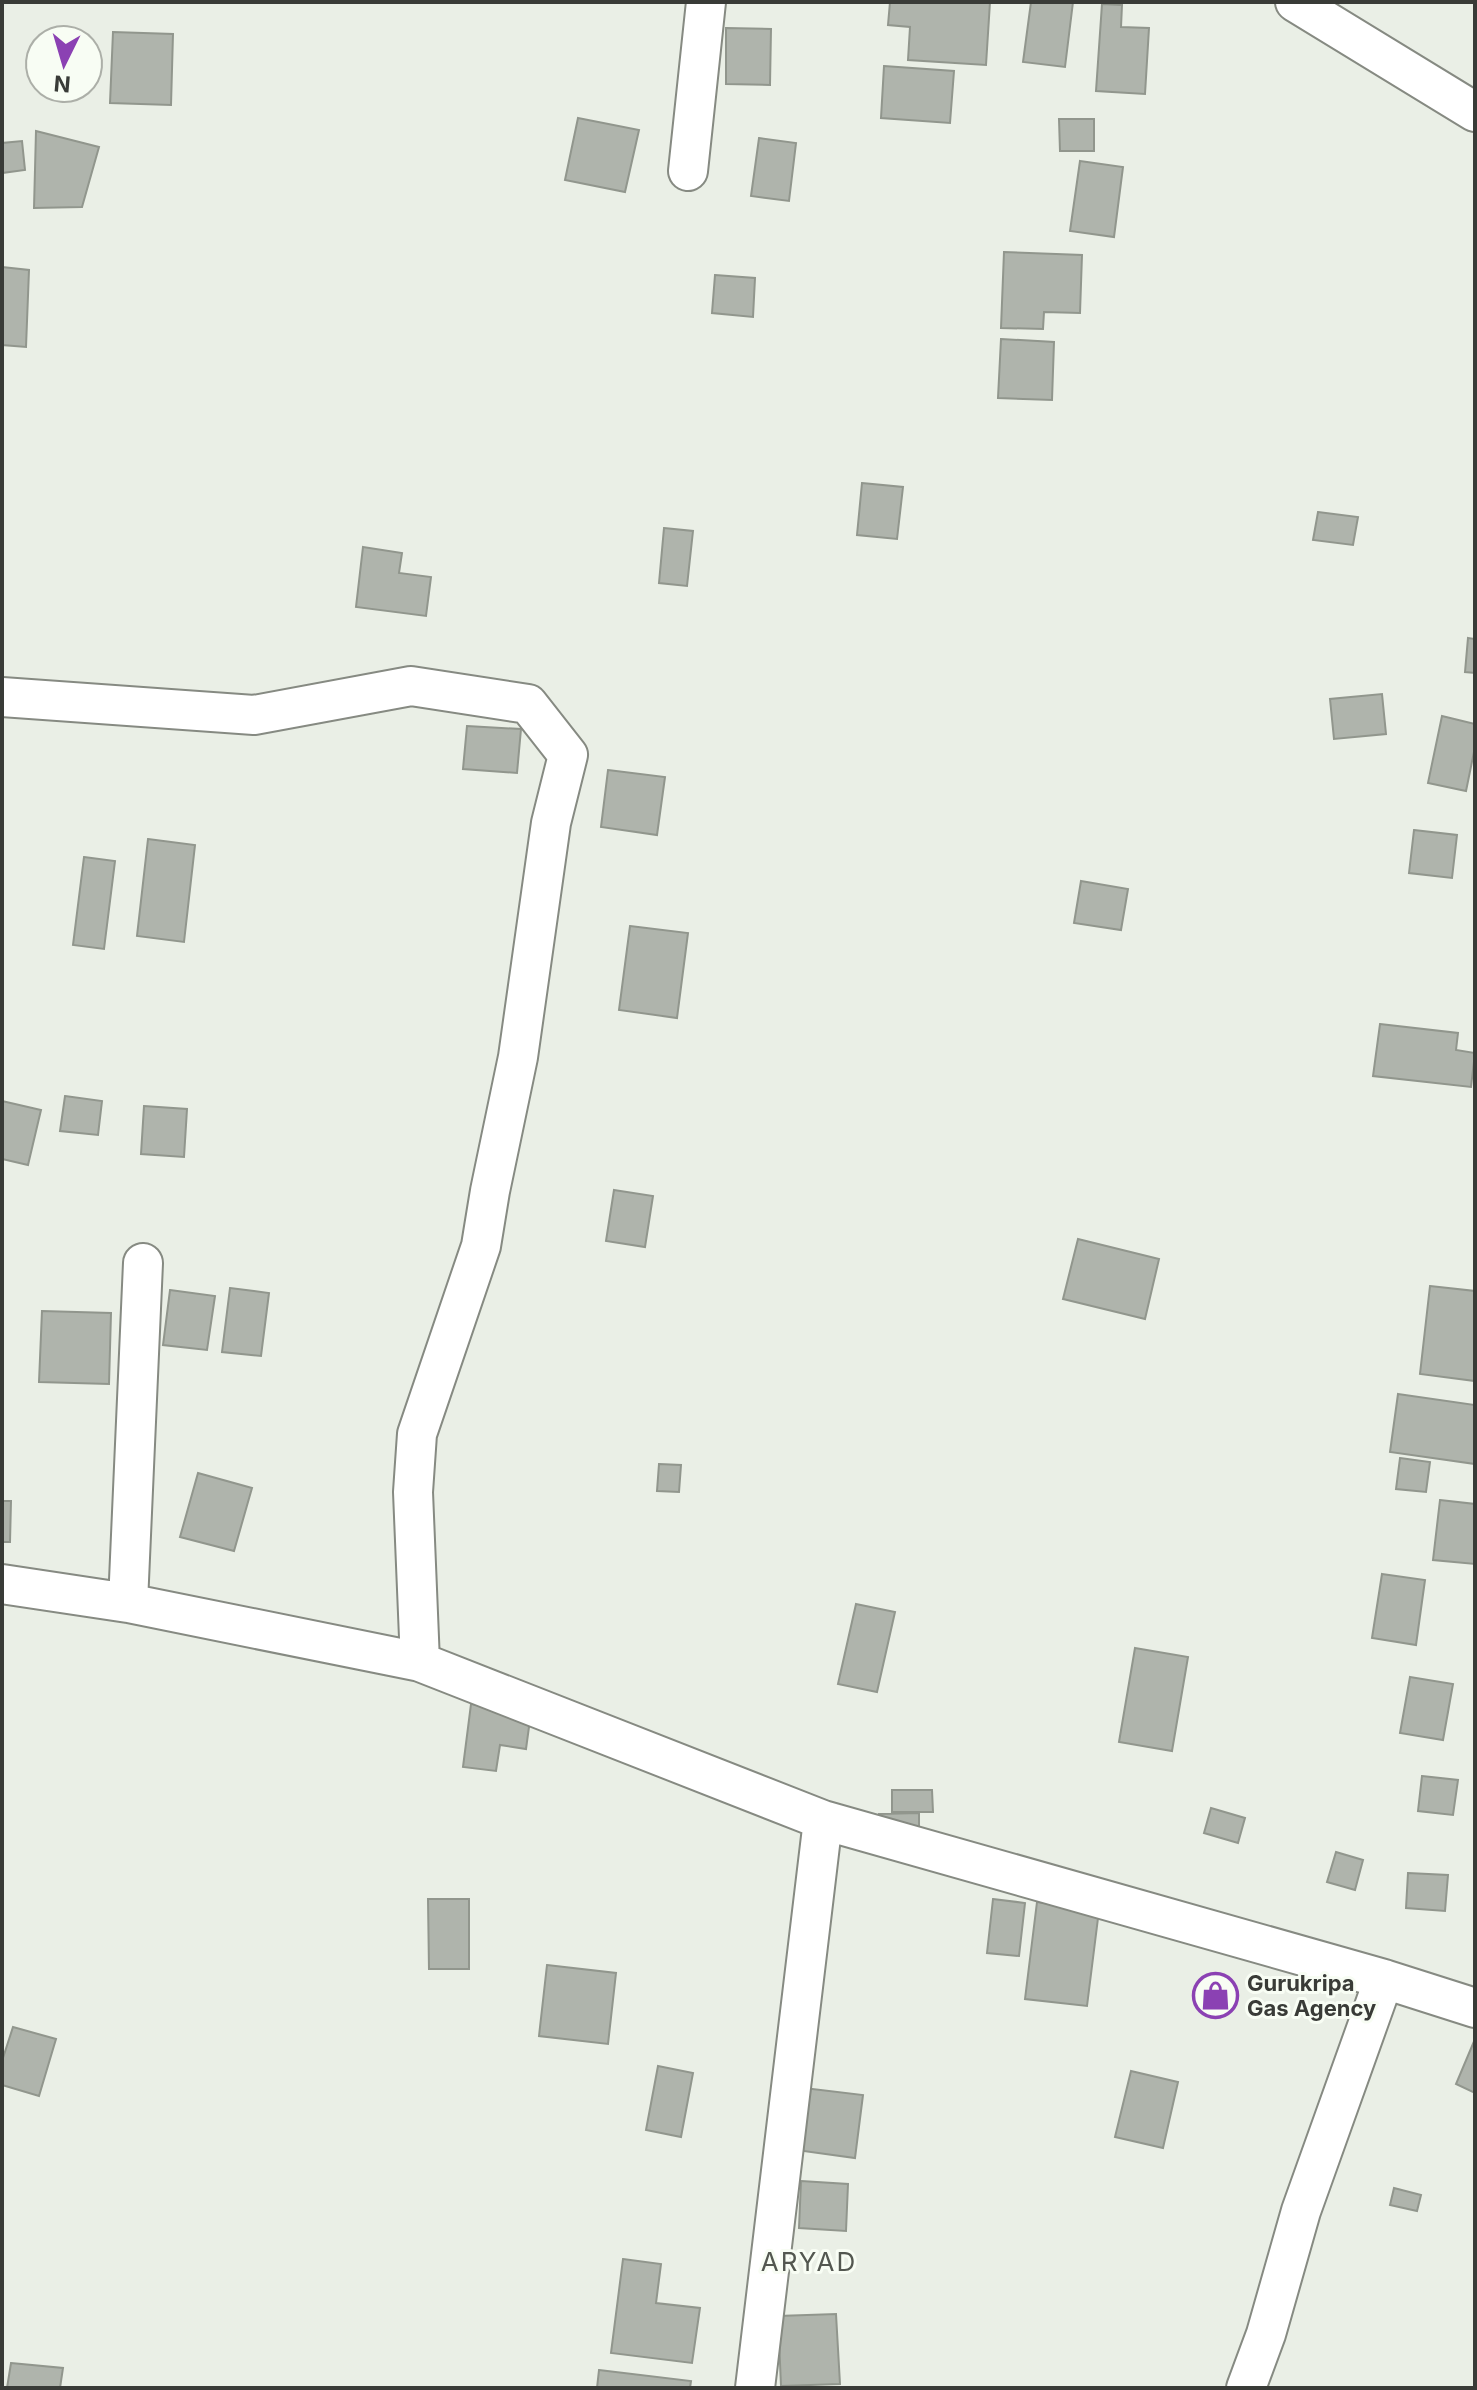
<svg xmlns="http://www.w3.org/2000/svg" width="1477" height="2390" font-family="Inter,sans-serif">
<rect width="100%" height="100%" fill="#eaefe6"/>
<!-- building -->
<path fill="#afb4ac" stroke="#91968d" stroke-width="2" d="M 890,2 L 990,2 L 986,65 L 908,60 L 910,27 L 888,25 Z
M 1031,2 L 1073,2 L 1065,67 L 1023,62 Z
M 1102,4 L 1122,5 L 1121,27 L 1149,28 L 1145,94 L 1096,91 Z
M 726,28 L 771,29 L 770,85 L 726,84 Z
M 113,32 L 173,34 L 171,105 L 110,103 Z
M 884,66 L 954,71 L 950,123 L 881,118 Z
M 578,118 L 639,130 L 625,192 L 565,180 Z
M 1059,119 L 1094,119 L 1094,151 L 1060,151 Z
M 36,131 L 99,147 L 82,207 L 34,208 Z
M 759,138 L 796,143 L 789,201 L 751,196 Z
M 22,141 L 25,170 L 2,173 L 2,143 Z
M 1080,161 L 1123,167 L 1114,237 L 1070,231 Z
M 1004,252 L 1082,255 L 1080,313 L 1044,312 L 1043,329 L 1001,328 Z
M 2,267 L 29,270 L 26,347 L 2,345 Z
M 715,275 L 755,278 L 753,317 L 712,313 Z
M 1001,339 L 1054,342 L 1052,400 L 998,398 Z
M 862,483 L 903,487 L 897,539 L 857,535 Z
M 1318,512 L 1358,517 L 1353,545 L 1313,540 Z
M 664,528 L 693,531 L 687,586 L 659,583 Z
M 363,547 L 402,553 L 399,573 L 431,577 L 426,616 L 356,607 Z
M 1468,638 L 1475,639 L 1475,673 L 1465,672 Z
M 1382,694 L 1386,734 L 1334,739 L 1330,699 Z
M 1442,716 L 1475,724 L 1475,747 L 1466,791 L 1428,783 Z
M 467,726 L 521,729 L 517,773 L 463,769 Z
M 608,770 L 665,777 L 657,835 L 601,827 Z
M 1414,830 L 1457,835 L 1452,878 L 1409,873 Z
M 148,839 L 195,845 L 184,942 L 137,936 Z
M 84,857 L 115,861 L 104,949 L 73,945 Z
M 1081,881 L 1128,889 L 1121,930 L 1074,923 Z
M 630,926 L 688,933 L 677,1018 L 619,1010 Z
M 1380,1024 L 1458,1033 L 1456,1050 L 1475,1053 L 1471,1087 L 1373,1076 Z
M 65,1096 L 102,1101 L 98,1135 L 60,1131 Z
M 2,1101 L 41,1110 L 28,1165 L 2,1159 Z
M 144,1106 L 187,1109 L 184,1157 L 141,1154 Z
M 614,1190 L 653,1196 L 645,1247 L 606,1241 Z
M 1078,1239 L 1159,1259 L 1145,1319 L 1063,1299 Z
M 1430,1286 L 1475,1291 L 1475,1381 L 1420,1374 Z
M 230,1288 L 269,1293 L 261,1356 L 222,1352 Z
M 170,1290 L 215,1296 L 207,1350 L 163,1345 Z
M 42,1311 L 111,1313 L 109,1384 L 39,1382 Z
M 1398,1394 L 1475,1405 L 1475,1464 L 1390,1452 Z
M 1400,1458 L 1430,1462 L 1426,1492 L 1396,1489 Z
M 659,1464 L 681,1465 L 679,1492 L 657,1491 Z
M 198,1473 L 252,1488 L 234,1551 L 180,1537 Z
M 1440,1500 L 1475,1504 L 1475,1564 L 1433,1560 Z
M 2,1501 L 11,1501 L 10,1542 L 2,1542 Z
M 1382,1574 L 1425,1580 L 1416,1645 L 1372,1638 Z
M 856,1604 L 895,1612 L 877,1692 L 838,1684 Z
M 1135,1648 L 1188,1657 L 1172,1751 L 1119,1742 Z
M 1410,1677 L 1453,1684 L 1443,1740 L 1400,1733 Z
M 471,1704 L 531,1712 L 526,1749 L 500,1745 L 496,1771 L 463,1767 Z
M 1422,1776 L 1458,1780 L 1453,1815 L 1418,1811 Z
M 892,1790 L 932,1790 L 933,1812 L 892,1812 Z
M 1211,1808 L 1245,1818 L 1238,1843 L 1204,1833 Z
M 919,1813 L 919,1835 L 879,1836 L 879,1814 Z
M 1336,1852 L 1363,1860 L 1355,1890 L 1327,1882 Z
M 1408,1873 L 1448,1875 L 1445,1911 L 1406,1908 Z
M 428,1899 L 469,1899 L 469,1969 L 429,1969 Z
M 993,1899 L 1025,1903 L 1019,1956 L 987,1953 Z
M 1037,1902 L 1099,1910 L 1087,2006 L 1025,1999 Z
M 547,1965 L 616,1973 L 608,2044 L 539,2036 Z
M 13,2027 L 56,2039 L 39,2096 L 2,2085 L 2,2061 Z
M 1475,2039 L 1475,2093 L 1456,2084 Z
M 658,2066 L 693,2073 L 681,2137 L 646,2130 Z
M 1131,2071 L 1178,2082 L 1163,2148 L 1115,2137 Z
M 804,2088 L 863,2095 L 855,2158 L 796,2150 Z
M 801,2181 L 848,2184 L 846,2231 L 799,2228 Z
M 1394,2188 L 1421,2195 L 1417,2211 L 1390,2205 Z
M 623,2259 L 661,2264 L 656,2303 L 700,2308 L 692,2363 L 611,2353 Z
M 836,2314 L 840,2384 L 781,2386 L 778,2316 Z
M 11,2363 L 63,2368 L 60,2388 L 7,2388 Z
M 599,2370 L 691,2381 L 690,2388 L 597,2388 Z"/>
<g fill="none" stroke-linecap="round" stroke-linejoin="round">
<defs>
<path id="minor" d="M 1295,2 L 1475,112
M 688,171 L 706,2
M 2,697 L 254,715 L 411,686 L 528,704 L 568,755 L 551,823 L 518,1057 L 490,1191 L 481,1246 L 417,1434 L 413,1492 L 420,1662
M 2,1584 L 128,1603 L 420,1662 L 823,1820 L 1384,1979 L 1475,2008
M 128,1603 L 143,1263
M 755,2388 L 823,1820
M 1246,2388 L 1266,2334 L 1301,2211 L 1384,1979"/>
</defs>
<!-- minor casing -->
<use href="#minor" stroke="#868a82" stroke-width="42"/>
<!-- minor -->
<use href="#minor" stroke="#fff" stroke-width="38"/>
</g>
<!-- icons -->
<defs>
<symbol id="shop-ring" viewBox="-11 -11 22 22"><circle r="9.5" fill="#f8fdf4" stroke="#8b41b3" stroke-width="1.5"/><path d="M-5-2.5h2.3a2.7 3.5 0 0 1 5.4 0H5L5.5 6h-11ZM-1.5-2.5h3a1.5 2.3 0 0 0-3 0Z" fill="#8b41b3"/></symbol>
</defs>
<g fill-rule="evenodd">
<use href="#shop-ring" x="1190" y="1970" width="51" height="51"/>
</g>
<g text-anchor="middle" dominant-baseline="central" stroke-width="6" stroke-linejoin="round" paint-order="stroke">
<!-- poi labels -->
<g font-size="22" font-weight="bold" fill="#393b37" stroke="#f8fdf4" text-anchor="start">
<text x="1247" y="1983">Gurukripa<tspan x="1247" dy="25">Gas Agency</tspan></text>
</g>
<!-- quarter labels -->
<g font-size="26" letter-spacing="2" fill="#535750" stroke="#f8fdf4">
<text x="809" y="2261">ARYAD</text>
</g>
</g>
<!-- border -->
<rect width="1477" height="2390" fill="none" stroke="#393b37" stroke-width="8"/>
<!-- north arrow -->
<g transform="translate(64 64) rotate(185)"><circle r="38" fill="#f8fdf4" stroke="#acafa8" stroke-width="2"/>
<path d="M0-6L14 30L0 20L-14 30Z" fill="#8b41b3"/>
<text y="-12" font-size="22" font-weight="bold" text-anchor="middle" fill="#393b37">N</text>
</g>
</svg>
